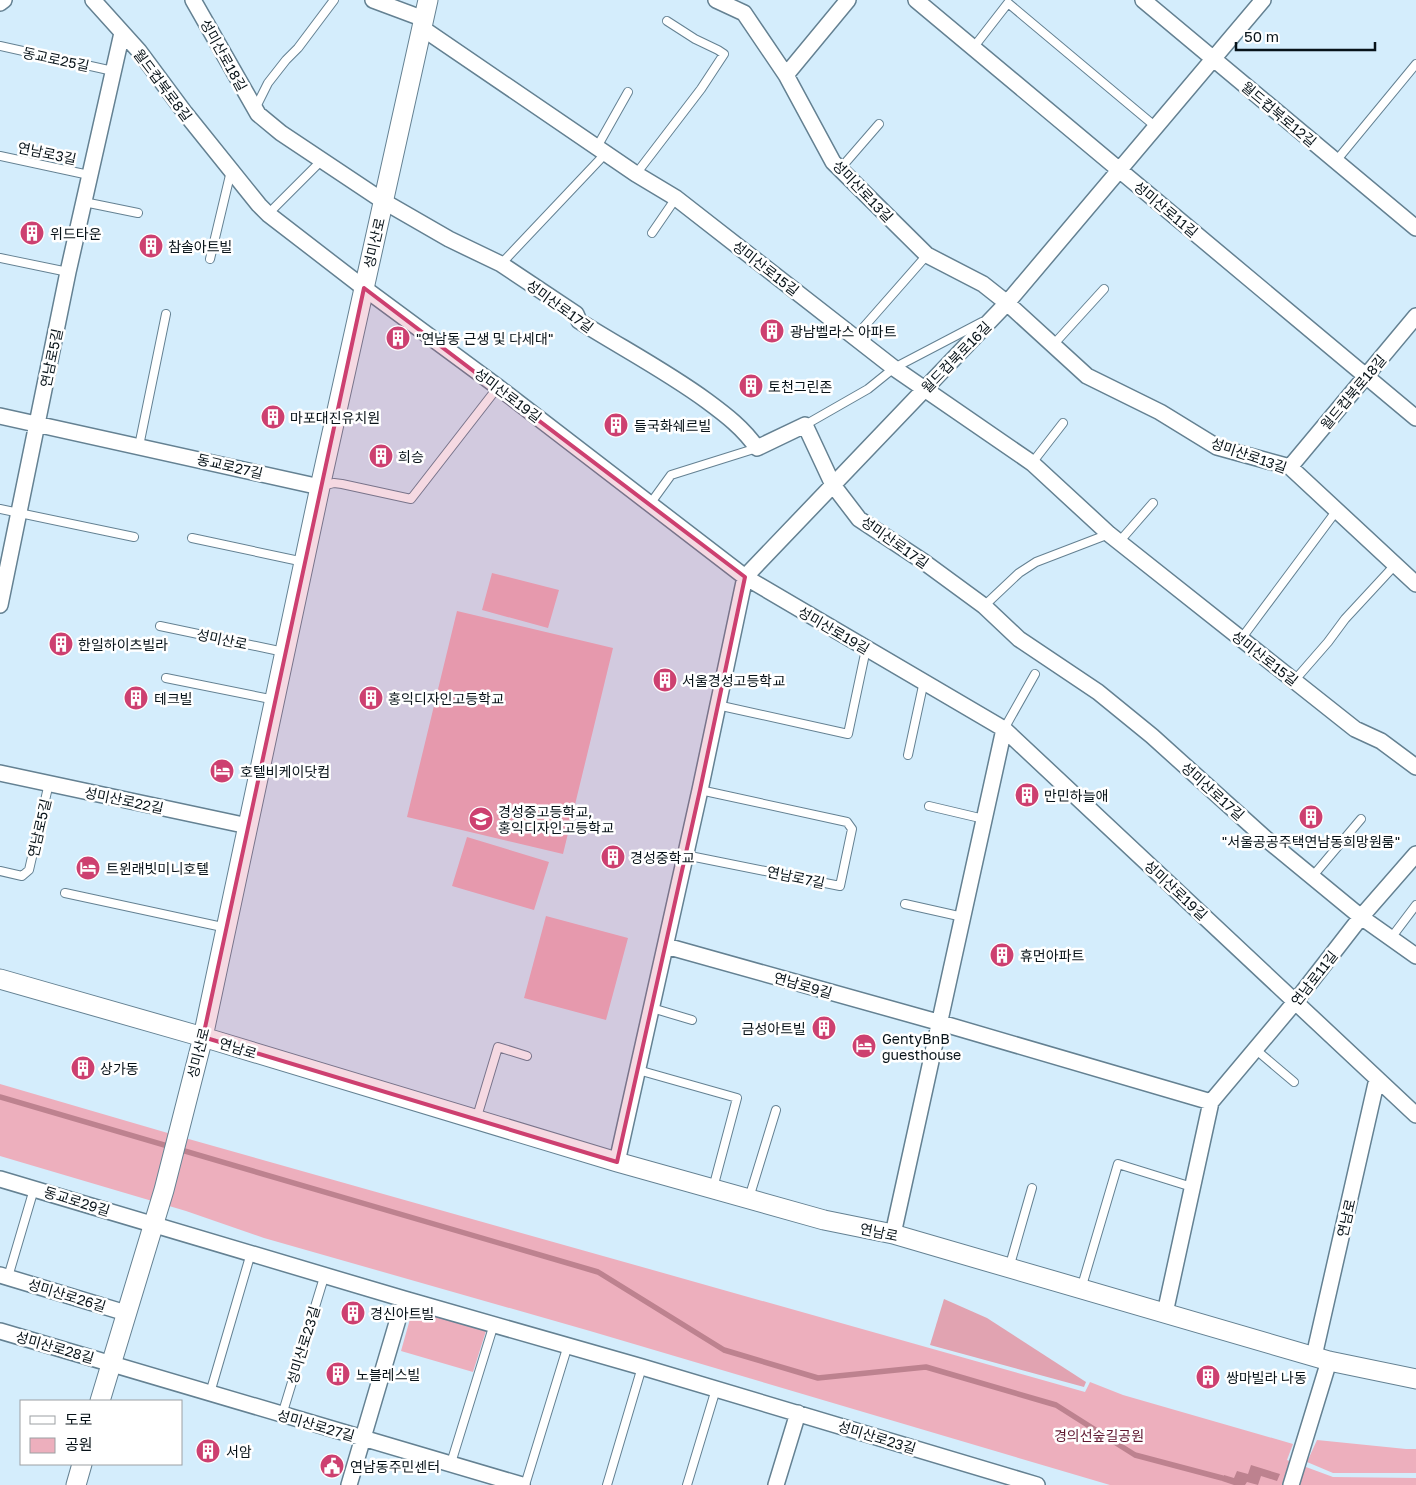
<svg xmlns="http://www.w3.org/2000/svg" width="1416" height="1485" font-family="'Golos Text','Noto Sans KR',sans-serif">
<rect width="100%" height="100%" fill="#d4edfc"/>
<!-- green -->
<path fill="#edafbd" d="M 492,573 L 559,590 L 548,628 L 482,610 Z
M 457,611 L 613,648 L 563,854 L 407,817 Z
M 467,837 L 549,862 L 534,910 L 452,886 Z
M 546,916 L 628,938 L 606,1020 L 524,998 Z
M 0,1084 L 178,1136 L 1085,1392 L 1090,1382 L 1123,1395 L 1293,1444 L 1287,1460 L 1333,1477 L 1416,1478 L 1416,1485 L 1110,1485 L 590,1331 L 264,1238 L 186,1211 L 0,1156 Z
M 421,1312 L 486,1331 L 473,1372 L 401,1351 L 410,1319 Z
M 1317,1440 L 1406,1449 L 1416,1449 L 1416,1473 L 1333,1473 L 1307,1462 Z"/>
<!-- forest -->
<path fill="#e1a3b1" d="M 944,1299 L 987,1318 L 1086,1382 L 1084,1387 L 930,1345 Z"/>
<!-- water -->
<path fill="#bd828f" d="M 1251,1465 L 1280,1474 L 1277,1481 L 1261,1476 L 1258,1485 L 1247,1482 L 1245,1485 L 1234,1485 L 1222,1481 L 1224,1475 L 1234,1478 L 1237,1471 L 1248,1474 Z"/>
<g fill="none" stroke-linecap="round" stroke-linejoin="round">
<!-- stream -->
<path stroke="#bd828f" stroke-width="5.5" d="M 0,1097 L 598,1272 L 724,1350 L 818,1378 L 926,1367 L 1056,1405 L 1135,1455 L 1222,1478"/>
<defs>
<path id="service" d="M 0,46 L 113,71
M 973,48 L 1008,3 L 1156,127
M 255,109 L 268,83 L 286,60 L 298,48 L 334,0
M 597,147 L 628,92
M 0,156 L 89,175
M 1336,161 L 1416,64
M 840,169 L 879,124
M 636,174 L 701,89 L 724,54 L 718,50 L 695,39 L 667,21
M 84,202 L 138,213
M 268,214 L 321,161
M 652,233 L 676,198
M 0,258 L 68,272
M 210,259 L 231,171
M 501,264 L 606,153
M 855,337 L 927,255
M 1053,345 L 1104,289
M 805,425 L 868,389 L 894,368 L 982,322
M 139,446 L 166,314
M 1032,463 L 1063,423
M 322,486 L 334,483 L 342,484 L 411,499 L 498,387
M 650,504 L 671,475 L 757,448
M 0,509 L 134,537
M 192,538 L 304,562
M 1119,542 L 1153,503
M 984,606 L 1019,573 L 1036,562 L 1109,534
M 160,626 L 284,652
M 1241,639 L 1337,510
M 166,678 L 275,700
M 1294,681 L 1328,642 L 1345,619 L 1395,565
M 717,705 L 848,734 L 866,649
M 1004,729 L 1035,674
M 908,755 L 924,681
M 929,806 L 984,819
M 685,855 L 840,886 L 852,829 L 847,822 L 700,790
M 0,871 L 22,876 L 29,870 L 49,783
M 1312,877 L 1361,819
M 65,893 L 227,928
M 905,904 L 963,917
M 1391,938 L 1416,905
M 652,1008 L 692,1020
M 1255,1049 L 1294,1082
M 638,1070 L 737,1098 L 713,1188
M 476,1120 L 498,1047 L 527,1056
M 749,1198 L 776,1110
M 1009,1268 L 1032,1188
M 8,1277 L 34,1189
M 1081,1289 L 1118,1164 L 1192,1187
M 210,1393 L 251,1253
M 282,1415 L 325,1274
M 451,1463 L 494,1324
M 525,1485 L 568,1345
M 607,1485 L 642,1367
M 687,1485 L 716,1389"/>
<path id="minor" d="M 93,0 L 139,51 L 185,113 L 259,205 L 268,214 L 364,288 L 498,387 L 745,577 L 1004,729 L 1416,1115
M 193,0 L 258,114 L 281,133 L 383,201 L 449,239 L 501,264 L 576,314 L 579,321 C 622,348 666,371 707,401 C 726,415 743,428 757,448 L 805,425 L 833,485 L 859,519 L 924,562 L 984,606 L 1019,639 L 1098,692 L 1152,736 L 1265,838 L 1361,917 L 1416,956
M 373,0 L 424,19
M 716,0 L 744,13 L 786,75 L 833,162 L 927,255 L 983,284 L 1007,303 L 1087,376 L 1160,412 L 1217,447 L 1290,467 L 1416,584
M 916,0 L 1416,418
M 1143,0 L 1416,228
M 0,3 L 4,0
M 422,28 L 636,174 L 676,198 L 894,368 L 1032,463 L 1109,534 L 1355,729 L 1381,741 L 1416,767
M 786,75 L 848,0
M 0,416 L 320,487
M 1290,467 L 1416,316
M 0,605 L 68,272 L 122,33
M 0,773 L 248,826
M 666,946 L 941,1023 L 1211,1102
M 617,1162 L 700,790 L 745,577 L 1007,303 L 1263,0
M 0,1179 L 404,1299 L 642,1367 L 1037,1485
M 893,1234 L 1004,729
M 0,1275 L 126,1313
M 1165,1313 L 1211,1102 L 1295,1002 L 1361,917 L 1416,854
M 0,1331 L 522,1485
M 1314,1356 L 1377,1079
M 349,1485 L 404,1299
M 776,1485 L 798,1413
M 1291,1485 L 1329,1361"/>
<path id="tertiary" d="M 0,979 L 203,1037 L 617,1162 L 824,1220 L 893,1234 L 1329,1361 L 1416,1379
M 100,1401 L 164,1190 L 203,1037 L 320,487 L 428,0
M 76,1485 L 82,1464"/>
</defs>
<!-- service casing -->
<use href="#service" stroke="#648192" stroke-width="10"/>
<!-- minor casing -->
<use href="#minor" stroke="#648192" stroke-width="18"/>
<!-- tertiary casing -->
<use href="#tertiary" stroke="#648192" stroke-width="21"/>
<!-- service -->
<use href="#service" stroke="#fff" stroke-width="8"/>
<!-- minor -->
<use href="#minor" stroke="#fff" stroke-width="15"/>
<!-- tertiary -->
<use href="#tertiary" stroke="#fff" stroke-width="19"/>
</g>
<!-- marked area -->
<path fill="#cd4070" fill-opacity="0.2" stroke="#cd4070" stroke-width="4" stroke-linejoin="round" d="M 364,288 L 745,577 L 700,790 L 617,1162 L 203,1037 Z"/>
<!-- icons -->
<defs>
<symbol id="building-disc" viewBox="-11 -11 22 22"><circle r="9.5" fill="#cd4070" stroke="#fff"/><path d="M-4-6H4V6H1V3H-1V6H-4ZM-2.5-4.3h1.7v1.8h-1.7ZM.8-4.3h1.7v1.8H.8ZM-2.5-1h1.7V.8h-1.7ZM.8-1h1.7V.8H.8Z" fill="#fff"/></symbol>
<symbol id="hotel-disc" viewBox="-11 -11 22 22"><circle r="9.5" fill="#cd4070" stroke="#fff"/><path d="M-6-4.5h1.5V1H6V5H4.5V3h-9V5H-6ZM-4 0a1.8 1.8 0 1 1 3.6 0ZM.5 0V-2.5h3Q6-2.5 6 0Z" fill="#fff"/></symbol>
<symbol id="school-disc" viewBox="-11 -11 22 22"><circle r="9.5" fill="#cd4070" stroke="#fff"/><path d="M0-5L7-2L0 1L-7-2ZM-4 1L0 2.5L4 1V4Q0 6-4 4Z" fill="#fff"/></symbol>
<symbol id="civic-disc" viewBox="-11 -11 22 22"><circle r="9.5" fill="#cd4070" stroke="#fff"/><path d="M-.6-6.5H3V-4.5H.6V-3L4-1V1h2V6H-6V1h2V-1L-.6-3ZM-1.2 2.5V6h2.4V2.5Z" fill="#fff"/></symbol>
</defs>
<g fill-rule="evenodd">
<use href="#building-disc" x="18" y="219" width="28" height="28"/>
<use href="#building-disc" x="137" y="232" width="28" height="28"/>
<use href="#building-disc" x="758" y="317" width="28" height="28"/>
<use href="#building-disc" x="384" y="324" width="28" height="28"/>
<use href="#building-disc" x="737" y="372" width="28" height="28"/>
<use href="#building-disc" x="259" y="403" width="28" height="28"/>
<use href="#building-disc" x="602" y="411" width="28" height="28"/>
<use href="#building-disc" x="367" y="442" width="28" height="28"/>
<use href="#building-disc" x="47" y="630" width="28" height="28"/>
<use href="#building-disc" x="651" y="666" width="28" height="28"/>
<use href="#building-disc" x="122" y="684" width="28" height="28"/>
<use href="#building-disc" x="357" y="684" width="28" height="28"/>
<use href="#hotel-disc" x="208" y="757" width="28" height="28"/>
<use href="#building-disc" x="1013" y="781" width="28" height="28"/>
<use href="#building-disc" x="1297" y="803" width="28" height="28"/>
<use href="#school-disc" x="467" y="805" width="28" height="28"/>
<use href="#building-disc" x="599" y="843" width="28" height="28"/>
<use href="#hotel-disc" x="74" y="854" width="28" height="28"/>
<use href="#building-disc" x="988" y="941" width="28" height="28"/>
<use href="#building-disc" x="810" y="1014" width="28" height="28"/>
<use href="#hotel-disc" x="850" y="1032" width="28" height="28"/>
<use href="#building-disc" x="69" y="1054" width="28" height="28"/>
<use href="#building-disc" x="339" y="1299" width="28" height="28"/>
<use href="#building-disc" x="324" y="1360" width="28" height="28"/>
<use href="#building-disc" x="1194" y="1363" width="28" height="28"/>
<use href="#building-disc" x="194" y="1437" width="28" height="28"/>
<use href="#civic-disc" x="318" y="1452" width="28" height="28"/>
</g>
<g text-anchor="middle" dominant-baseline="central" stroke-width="5" stroke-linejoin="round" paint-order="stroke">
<!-- street labels -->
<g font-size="14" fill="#071218" stroke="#fff">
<text transform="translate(224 55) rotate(61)">성미산로18길</text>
<text transform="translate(56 59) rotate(12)">동교로25길</text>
<text transform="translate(163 85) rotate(53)">월드컵북로8길</text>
<text transform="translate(1279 114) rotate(40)">월드컵북로12길</text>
<text transform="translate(47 153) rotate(12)">연남로3길</text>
<text transform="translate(863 191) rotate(46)">성미산로13길</text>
<text transform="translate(1166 209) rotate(40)">성미산로11길</text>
<text transform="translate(374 243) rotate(-77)">성미산로</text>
<text transform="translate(766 268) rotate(38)">성미산로15길</text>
<text transform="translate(560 306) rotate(36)">성미산로17길</text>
<text transform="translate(956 357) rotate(-46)">월드컵북로16길</text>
<text transform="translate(51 358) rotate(-78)">연남로5길</text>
<text transform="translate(1353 392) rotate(-50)">월드컵북로18길</text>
<text transform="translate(508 395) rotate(37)">성미산로19길</text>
<text transform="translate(1249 455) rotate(19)">성미산로13길</text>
<text transform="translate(230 466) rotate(13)">동교로27길</text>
<text transform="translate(895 542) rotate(35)">성미산로17길</text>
<text transform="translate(834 630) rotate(30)">성미산로19길</text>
<text transform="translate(222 639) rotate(12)">성미산로</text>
<text transform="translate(1265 658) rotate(38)">성미산로15길</text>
<text transform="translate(1213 791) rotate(42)">성미산로17길</text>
<text transform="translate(124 800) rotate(12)">성미산로22길</text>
<text transform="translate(39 828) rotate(-77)">연남로5길</text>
<text transform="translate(796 877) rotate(12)">연남로7길</text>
<text transform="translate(1176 890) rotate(43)">성미산로19길</text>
<text transform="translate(1314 978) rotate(-52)">연남로11길</text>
<text transform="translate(803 985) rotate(16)">연남로9길</text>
<text transform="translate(238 1048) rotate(17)">연남로</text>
<text transform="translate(198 1053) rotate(-76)">성미산로</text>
<text transform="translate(77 1201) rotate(17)">동교로29길</text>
<text transform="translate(1346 1218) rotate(-77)">연남로</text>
<text transform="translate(879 1232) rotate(12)">연남로</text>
<text transform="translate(67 1295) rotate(17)">성미산로26길</text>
<text transform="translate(303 1345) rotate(-73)">성미산로23길</text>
<text transform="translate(55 1347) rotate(16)">성미산로28길</text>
<text transform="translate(316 1425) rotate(16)">성미산로27길</text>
<text transform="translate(877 1437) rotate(17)">성미산로23길</text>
</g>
<!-- poi labels -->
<g font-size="14" fill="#071218" stroke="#fff" text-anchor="start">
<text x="50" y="233">위드타운</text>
<text x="168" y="246">참솔아트빌</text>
<text x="790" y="331">광남벨라스 아파트</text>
<text x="416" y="338">"연남동 근생 및 다세대"</text>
<text x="768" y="386">토천그린존</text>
<text x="290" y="417">마포대진유치원</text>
<text x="634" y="425">들국화쉐르빌</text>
<text x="398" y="456">희승</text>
<text x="78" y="644">한일하이츠빌라</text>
<text x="682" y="680">서울경성고등학교</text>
<text x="154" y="698">테크빌</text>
<text x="388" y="698">홍익디자인고등학교</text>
<text x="240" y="771">호텔비케이닷컴</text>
<text x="1044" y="795">만민하늘애</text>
<text x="498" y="811">경성중고등학교,<tspan x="498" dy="16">홍익디자인고등학교</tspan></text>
<text x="1311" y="841" text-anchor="middle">"서울공공주택연남동희망원룸"</text>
<text x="630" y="857">경성중학교</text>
<text x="106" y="868">트윈래빗미니호텔</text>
<text x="1020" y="955">휴먼아파트</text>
<text x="806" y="1028" text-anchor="end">금성아트빌</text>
<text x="882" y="1038">GentyBnB<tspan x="882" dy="16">guesthouse</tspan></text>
<text x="100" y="1068">상가동</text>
<text x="370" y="1313">경신아트빌</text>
<text x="356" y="1374">노블레스빌</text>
<text x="1226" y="1377">쌍마빌라 나동</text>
<text x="226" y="1451">서암</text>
<text x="350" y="1466">연남동주민센터</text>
</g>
<!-- park labels -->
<g font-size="14" fill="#5f1730" stroke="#fff">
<text x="1099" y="1435">경의선숲길공원</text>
</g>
</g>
<!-- legend -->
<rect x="20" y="1400" width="162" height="65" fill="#ffffff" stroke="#9ca0a3"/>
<rect x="30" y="1416" width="25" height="8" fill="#ffffff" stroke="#9ca0a3"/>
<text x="65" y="1425" font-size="15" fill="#071218">도로</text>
<rect x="30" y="1438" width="25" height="15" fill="#edafbd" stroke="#9ca0a3"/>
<text x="65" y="1450" font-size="15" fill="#071218">공원</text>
<!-- scale -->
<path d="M1236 42v8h139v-8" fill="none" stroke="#071218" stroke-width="2.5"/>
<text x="1244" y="42" font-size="15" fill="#071218" stroke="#ffffff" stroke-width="4" paint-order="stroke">50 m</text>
</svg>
